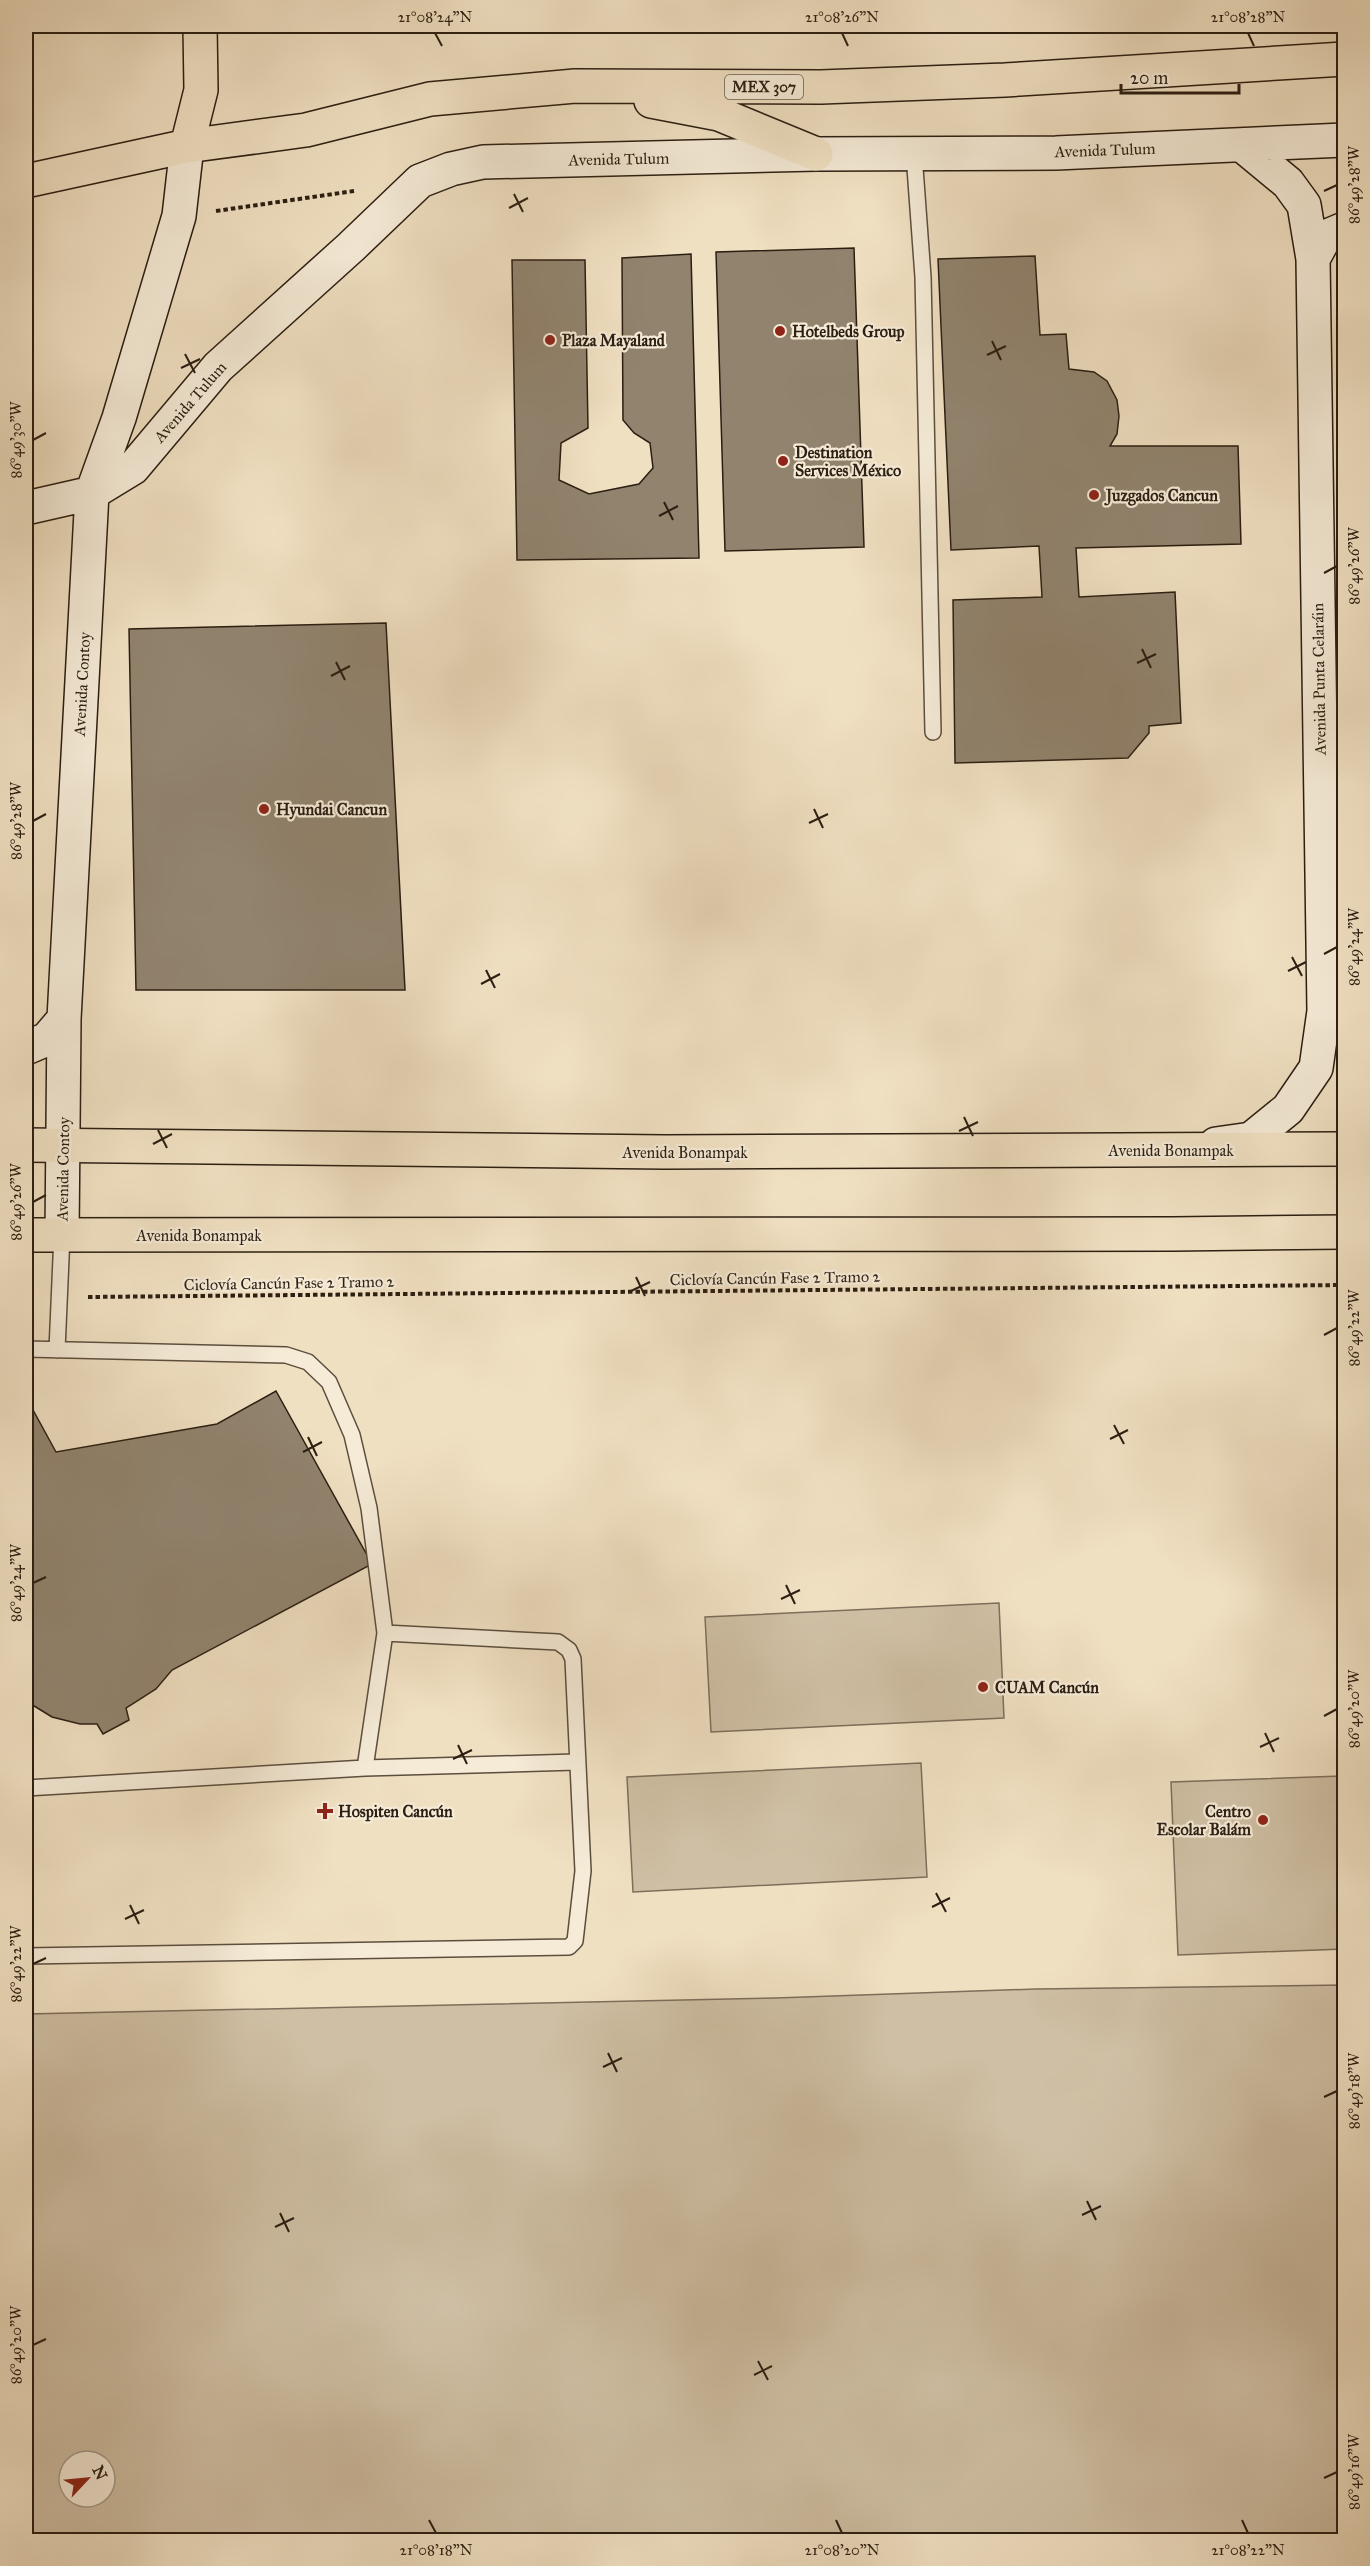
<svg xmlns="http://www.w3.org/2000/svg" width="1370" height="2566" font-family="'IM FELL Great Primer',serif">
<rect width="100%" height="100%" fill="#f0e0c2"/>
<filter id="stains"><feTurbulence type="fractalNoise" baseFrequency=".00333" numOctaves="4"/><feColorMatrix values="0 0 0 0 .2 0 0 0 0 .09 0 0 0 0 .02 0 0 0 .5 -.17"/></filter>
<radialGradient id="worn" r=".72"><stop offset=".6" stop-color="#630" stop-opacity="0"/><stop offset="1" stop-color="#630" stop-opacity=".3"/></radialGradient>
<!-- green -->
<path fill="#cfbfa4" stroke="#7d6e5b" stroke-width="1.5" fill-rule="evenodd" d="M 999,1603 L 1004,1718 L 711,1732 L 705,1617 Z
M 921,1763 L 927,1877 L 633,1892 L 627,1777 Z
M 1341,1776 L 1344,1860 L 1344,1949 L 1178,1955 L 1171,1782 Z
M 1344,1985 L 1344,2540 L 26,2540 L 26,2014 L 776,1998 L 1036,1989 ZM 69,2461 L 105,2461 L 105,2497 L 69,2497 Z"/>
<!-- building -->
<path fill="#91836e" stroke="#2b1e12" stroke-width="1.5" d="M 854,248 L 864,547 L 725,551 L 716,252 Z
M 691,254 L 699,558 L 517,560 L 512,260 L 585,260 L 588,428 L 561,443 L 559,480 L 589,494 L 639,484 L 653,468 L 650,443 L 634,433 L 623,420 L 622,258 Z
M 1035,256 L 1040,335 L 1066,334 L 1069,369 L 1094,372 L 1107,381 L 1117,400 L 1119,416 L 1117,434 L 1110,446 L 1238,446 L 1241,544 L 1076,548 L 1079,597 L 1175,592 L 1181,723 L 1149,726 L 1149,733 L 1128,758 L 955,763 L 953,600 L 1042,597 L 1039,546 L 951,550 L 938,259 Z
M 386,623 L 405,990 L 136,990 L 129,629 Z
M 276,1391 L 372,1564 L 172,1670 L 156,1689 L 126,1708 L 129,1720 L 103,1734 L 97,1724 L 80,1724 L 52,1717 L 26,1701 L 26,1400 L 27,1399 L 56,1452 L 217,1424 Z"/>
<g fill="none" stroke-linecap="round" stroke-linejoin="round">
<defs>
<path id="lane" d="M 914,154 L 923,277 L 933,732
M 26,1349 L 286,1355 L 308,1362 L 329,1382 L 352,1435 L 369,1508 L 385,1633 L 365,1768
M 57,1350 L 62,1235
M 26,1788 L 365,1768 L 576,1762
M 26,1956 L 569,1947 L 575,1941 L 583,1871 L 573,1659 L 569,1650 L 558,1642 L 385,1633"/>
<path id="secondary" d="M 1313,259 L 1325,237 L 1344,229
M 26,508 L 92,493 L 133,468 L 218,367 L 351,247 L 420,181 L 451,169 L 483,162 L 816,154 L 1056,153 L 1344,140
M 26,1048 L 47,1039 L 64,1019
M 1216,1144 L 1251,1139 L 1288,1109 L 1316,1068 L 1324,1011 L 1313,259 L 1304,205 L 1288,183 L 1242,145
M 62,1235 L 64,1019 L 92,493 L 119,418 L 179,216 L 187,146"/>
<path id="primary" d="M 651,101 L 719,114 L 816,154
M 187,146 L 201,90 L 200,26
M 26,181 L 187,146 L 306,130 L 430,99 L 575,86 L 821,87 L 1005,80 L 1344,59
M 26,1145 L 665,1152 L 1344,1149
M 26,1235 L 1173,1234 L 1344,1232"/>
</defs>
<!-- lane casing -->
<use href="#lane" stroke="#5c4e3e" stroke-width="18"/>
<!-- secondary casing -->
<use href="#secondary" stroke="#2b1e12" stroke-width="36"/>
<!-- primary casing -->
<use href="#primary" stroke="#2b1e12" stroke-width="36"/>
<!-- path -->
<path stroke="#2b1e12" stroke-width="4" stroke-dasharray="4.5 3" stroke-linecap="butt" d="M 216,211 L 354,191
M 88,1297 L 1344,1285"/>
<!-- lane -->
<use href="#lane" stroke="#f5ebd7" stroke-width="15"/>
<!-- secondary -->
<use href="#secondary" stroke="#f5ebd7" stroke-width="33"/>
<!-- primary -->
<use href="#primary" stroke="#f0e0c2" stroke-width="33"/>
</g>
<!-- ticks -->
<path fill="none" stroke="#2b1e12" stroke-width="2" d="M 435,33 L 442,46M 842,33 L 848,46M 1248,33 L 1254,46M 1324,191 L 1337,185M 514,194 L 523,212M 509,208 L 528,198M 992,341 L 1001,360M 185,354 L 195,373M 987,355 L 1006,346M 181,368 L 200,359M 33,440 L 46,433M 664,502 L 673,520M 659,516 L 678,506M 1324,573 L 1337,566M 1142,649 L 1151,668M 336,662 L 345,680M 1137,663 L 1156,654M 331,676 L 350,666M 814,809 L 823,828M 33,821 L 46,814M 809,823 L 828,814M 1324,954 L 1337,947M 1292,957 L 1302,976M 486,970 L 495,988M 1288,971 L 1306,962M 481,984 L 500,974M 964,1117 L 973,1136M 158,1130 L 167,1148M 959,1131 L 978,1122M 153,1144 L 172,1134M 33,1202 L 46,1195M 636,1277 L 645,1296M 631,1291 L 650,1282M 1324,1335 L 1337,1328M 1114,1425 L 1124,1444M 308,1437 L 317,1456M 1110,1439 L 1128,1430M 303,1452 L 322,1442M 33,1583 L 46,1577M 786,1585 L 795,1604M 781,1599 L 800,1590M 1324,1716 L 1337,1709M 1265,1733 L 1274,1752M 458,1745 L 467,1764M 1260,1747 L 1279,1738M 453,1759 L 472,1750M 936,1893 L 946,1912M 130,1905 L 139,1924M 932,1907 L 950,1898M 125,1919 L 144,1910M 33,1964 L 46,1958M 608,2053 L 617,2072M 603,2067 L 622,2058M 1324,2097 L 1337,2091M 1087,2201 L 1096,2220M 280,2213 L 289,2232M 1082,2215 L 1101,2206M 275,2227 L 294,2218M 33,2345 L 46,2339M 758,2361 L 768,2380M 754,2375 L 772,2366M 1324,2478 L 1337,2472M 429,2520 L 436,2533M 836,2520 L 842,2533M 1242,2520 L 1248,2533"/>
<!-- markers -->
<g fill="#8f2418" stroke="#f5ebd7" stroke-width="2">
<circle cx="780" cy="331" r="6"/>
<circle cx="550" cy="340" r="6"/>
<circle cx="783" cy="461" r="6"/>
<circle cx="1094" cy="495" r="6"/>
<circle cx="264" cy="809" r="6"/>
<circle cx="983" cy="1687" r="6"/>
<path d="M322 1802h6v6h6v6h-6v6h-6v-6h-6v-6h6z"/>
<circle cx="1263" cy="1820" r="6"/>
</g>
<g text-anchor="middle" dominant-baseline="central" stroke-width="4.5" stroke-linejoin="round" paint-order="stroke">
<!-- shield labels -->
<rect fill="#f5ebd7" stroke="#685c4d" stroke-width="1.5" x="725" y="75" width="78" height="24" rx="4.5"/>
<g font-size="15" font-weight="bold" fill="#2b1e12">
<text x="764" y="87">MEX 307</text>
</g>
<!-- street labels -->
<g font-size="16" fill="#2b1e12" stroke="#f5ebd7">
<text transform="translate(1105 150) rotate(-2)">Avenida Tulum</text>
<text transform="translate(619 159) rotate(-1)">Avenida Tulum</text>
<text transform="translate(190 402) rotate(-49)">Avenida Tulum</text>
<text transform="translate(1319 679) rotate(-91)">Avenida Punta Celaráin</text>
<text transform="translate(82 684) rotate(-87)">Avenida Contoy</text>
<text x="1171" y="1150">Avenida Bonampak</text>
<text x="685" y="1152">Avenida Bonampak</text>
<text transform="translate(63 1169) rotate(-89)">Avenida Contoy</text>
<text x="199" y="1235">Avenida Bonampak</text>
<text transform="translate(775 1278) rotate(-1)">Ciclovía Cancún Fase 2 Tramo 2</text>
<text transform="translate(289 1283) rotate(-1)">Ciclovía Cancún Fase 2 Tramo 2</text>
</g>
<!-- poi labels -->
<g font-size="16" font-weight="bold" fill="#2b1e12" stroke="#f5ebd7" text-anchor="start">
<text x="792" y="331">Hotelbeds Group</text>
<text x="562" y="340">Plaza Mayaland</text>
<text x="795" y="452">Destination<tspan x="795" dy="18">Services México</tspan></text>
<text x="1106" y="495">Juzgados Cancun</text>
<text x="276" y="809">Hyundai Cancun</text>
<text x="995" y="1687">CUAM Cancún</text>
<text x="338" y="1811">Hospiten Cancún</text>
<text x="1251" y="1811" text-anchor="end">Centro<tspan x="1251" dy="18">Escolar Balám</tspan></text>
</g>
</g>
<!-- margin -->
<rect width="1370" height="2566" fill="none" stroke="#f0e0c2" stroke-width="66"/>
<!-- north arrow -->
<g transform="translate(87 2479) rotate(64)"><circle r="28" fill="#f5ebd7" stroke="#a49988" stroke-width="1.5"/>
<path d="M0-4.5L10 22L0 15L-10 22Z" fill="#8f2418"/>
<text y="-9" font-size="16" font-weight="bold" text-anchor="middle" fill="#2b1e12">N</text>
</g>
<!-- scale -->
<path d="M1121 84v9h118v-9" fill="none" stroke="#2b1e12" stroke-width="3"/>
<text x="1130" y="84" font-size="18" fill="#2b1e12" stroke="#f5ebd7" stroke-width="4.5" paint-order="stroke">20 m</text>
<rect x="33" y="33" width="1304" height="2500" fill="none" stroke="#2b1e12" stroke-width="2"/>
<g font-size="15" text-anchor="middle" fill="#2b1e12">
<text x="435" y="22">21°08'24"N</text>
<text x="842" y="22">21°08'26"N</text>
<text x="1248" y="22">21°08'28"N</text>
<text transform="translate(1354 185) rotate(-90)" y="5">86°49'28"W</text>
<text transform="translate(16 440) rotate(-90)" y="5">86°49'30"W</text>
<text transform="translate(1354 566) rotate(-90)" y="5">86°49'26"W</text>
<text transform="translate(16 821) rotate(-90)" y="5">86°49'28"W</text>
<text transform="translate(1354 947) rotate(-90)" y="5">86°49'24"W</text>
<text transform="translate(16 1202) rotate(-90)" y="5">86°49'26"W</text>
<text transform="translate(1354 1328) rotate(-90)" y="5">86°49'22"W</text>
<text transform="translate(16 1583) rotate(-90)" y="5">86°49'24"W</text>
<text transform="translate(1354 1709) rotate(-90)" y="5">86°49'20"W</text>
<text transform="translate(16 1964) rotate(-90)" y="5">86°49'22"W</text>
<text transform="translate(1354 2091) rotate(-90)" y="5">86°49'18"W</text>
<text transform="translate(16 2345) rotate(-90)" y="5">86°49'20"W</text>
<text transform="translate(1354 2472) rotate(-90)" y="5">86°49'16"W</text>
<text x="436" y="2555">21°08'18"N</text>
<text x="842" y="2555">21°08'20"N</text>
<text x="1248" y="2555">21°08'22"N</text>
</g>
<rect width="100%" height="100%" filter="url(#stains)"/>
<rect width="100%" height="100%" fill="url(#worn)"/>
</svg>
